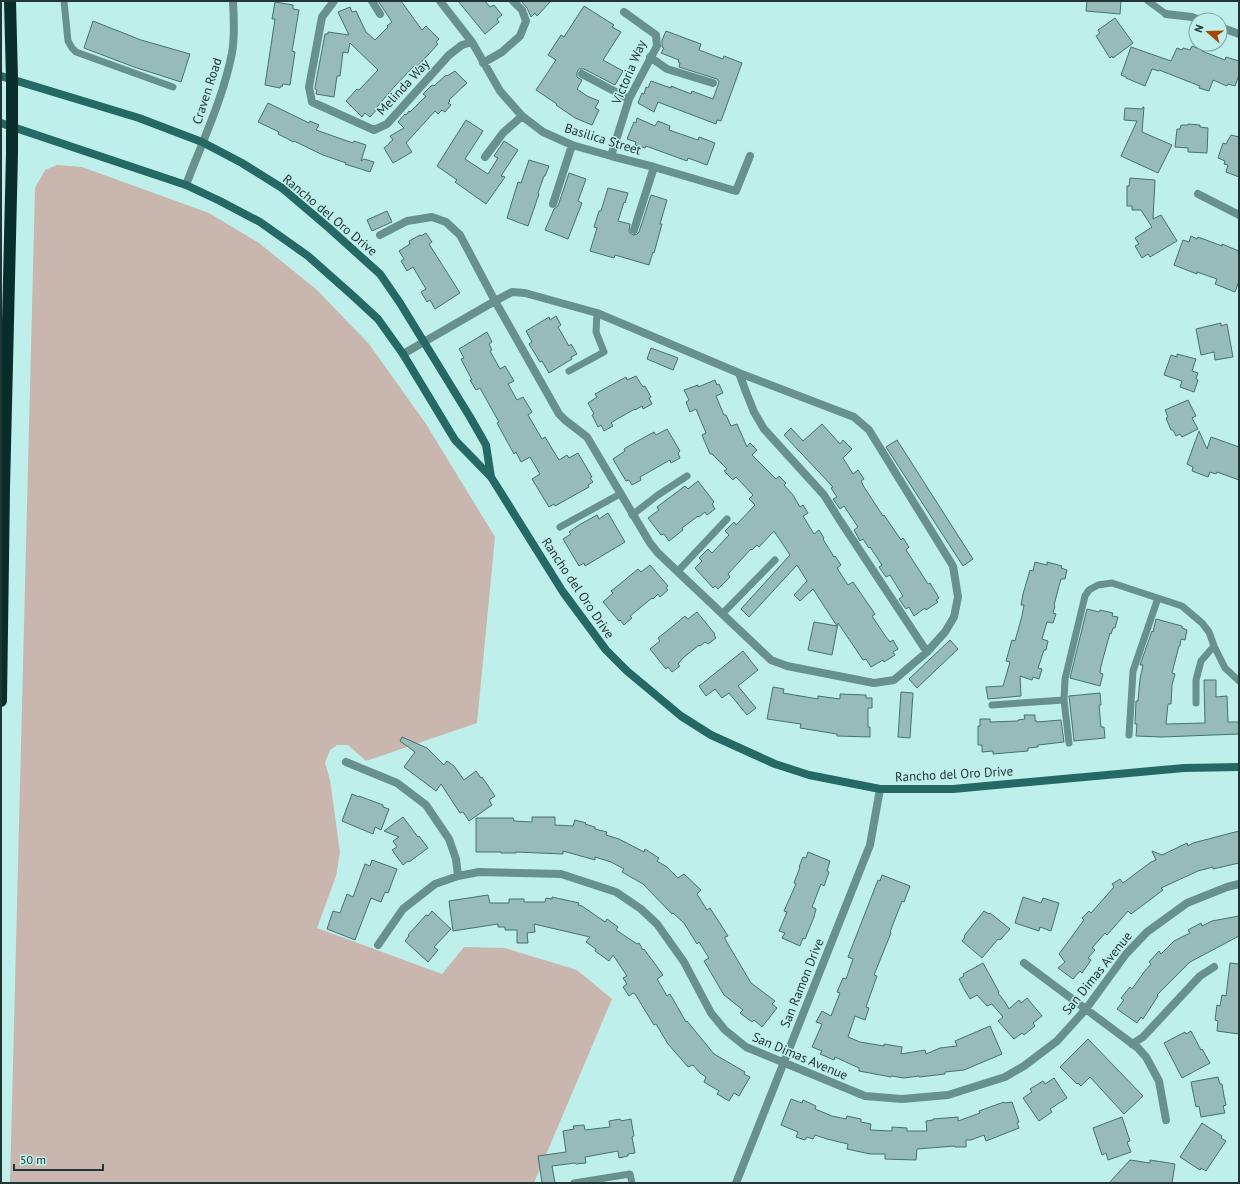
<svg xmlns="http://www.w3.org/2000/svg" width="1240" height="1184" font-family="'PT Sans',sans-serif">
<rect width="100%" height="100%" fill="#bfefeb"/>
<!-- green -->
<path fill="#c9b6ae" d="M 57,165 L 82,167 L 209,213 L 259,243 L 317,290 L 369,344 L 426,424 L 495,537 L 477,723 L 366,761 L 348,745 L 337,745 L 330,750 L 325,763 L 330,780 L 340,852 L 336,876 L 317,928 L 442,974 L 464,947 L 505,948 L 577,970 L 612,999 L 534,1183 L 10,1183 L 35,188 L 45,170 Z"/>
<!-- building -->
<path fill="#96bbb8" stroke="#45726f" d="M 378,1 L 401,1 L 422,30 L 426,26 L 439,39 L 436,42 L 438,44 L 416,68 L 414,66 L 394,87 L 377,107 L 378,108 L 370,117 L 365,113 L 362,117 L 346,101 L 357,89 L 359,90 L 378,70 L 350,43 L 348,53 L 343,52 L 340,76 L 337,76 L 334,97 L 316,94 L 317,90 L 315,89 L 315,87 L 325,34 L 328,34 L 328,32 L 349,35 L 338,12 L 350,7 L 352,12 L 356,11 L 366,32 L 375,40 L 388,27 L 387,26 L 392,22 Z
M 458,1 L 485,1 L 490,7 L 494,5 L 502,15 L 497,19 L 499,22 L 485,34 Z
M 521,1 L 551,1 L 537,16 L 535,13 L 531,17 L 527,8 Z
M 1087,1 L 1121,1 L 1120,14 L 1086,11 Z
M 275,2 L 293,5 L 293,9 L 299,10 L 292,51 L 295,52 L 290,85 L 283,84 L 282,87 L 281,86 L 280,88 L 265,85 L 275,19 L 272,19 Z
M 584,6 L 614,25 L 612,27 L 621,32 L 603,60 L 623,71 L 615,85 L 584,69 L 579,69 L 577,72 L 577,77 L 582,80 L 577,89 L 587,96 L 599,101 L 595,108 L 599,110 L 592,125 L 575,118 L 556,105 L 557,104 L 536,90 L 556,60 L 548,55 L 561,35 L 564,37 Z
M 1115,18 L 1133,43 L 1113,58 L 1112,56 L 1110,58 L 1096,36 L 1100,33 L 1098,30 Z
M 93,21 L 141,40 L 190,54 L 181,82 L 134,67 L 84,48 Z
M 666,31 L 701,44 L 699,50 L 723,59 L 724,56 L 742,63 L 721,121 L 717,120 L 716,124 L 658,102 L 654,112 L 638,103 L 642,93 L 644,94 L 646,87 L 648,88 L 651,81 L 671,88 L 671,86 L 691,94 L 692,91 L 713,99 L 719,82 L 717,79 L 679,67 L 680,63 L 678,62 L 679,60 L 661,53 L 664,48 L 662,47 L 662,40 Z
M 1192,46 L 1202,50 L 1202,51 L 1207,53 L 1225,60 L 1226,57 L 1239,61 L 1239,75 L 1235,86 L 1228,84 L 1227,86 L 1213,80 L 1209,91 L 1199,88 L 1200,86 L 1182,79 L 1159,70 L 1159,71 L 1152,69 L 1145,86 L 1126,78 L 1126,77 L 1121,75 L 1131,47 L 1171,61 L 1177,48 L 1182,50 L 1183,48 L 1190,50 Z
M 455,71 L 467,83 L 449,100 L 450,101 L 448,103 L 451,105 L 445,112 L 442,110 L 438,114 L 435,111 L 406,143 L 412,152 L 393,163 L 384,148 L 389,144 L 389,143 L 393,140 L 390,136 L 404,128 L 398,122 L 405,114 L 406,115 L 409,111 L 410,112 L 426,96 L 423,94 L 432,85 L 434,86 L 446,75 L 447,76 Z
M 268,103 L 309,123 L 310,121 L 319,125 L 316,130 L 353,143 L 354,141 L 366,145 L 361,161 L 364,159 L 374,162 L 370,172 L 345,164 L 346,163 L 323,155 L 294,141 L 293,142 L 288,139 L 278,134 L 279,132 L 258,122 Z
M 1143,107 L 1144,107 L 1142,132 L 1172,145 L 1158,173 L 1121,156 L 1137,121 L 1124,120 L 1125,108 L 1142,109 Z
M 637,118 L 655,126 L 658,121 L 670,126 L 669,130 L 698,140 L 699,137 L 715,143 L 707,165 L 688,158 L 687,161 L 646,146 L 645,148 L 635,145 L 636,142 L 627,139 L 634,122 L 636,123 Z
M 466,120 L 483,131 L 465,159 L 488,174 L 498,158 L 494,156 L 504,141 L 518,150 L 501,176 L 505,177 L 486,204 L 455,182 L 457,180 L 437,166 Z
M 1188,124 L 1200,125 L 1200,127 L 1208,128 L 1207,153 L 1188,152 L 1188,148 L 1175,147 L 1177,129 L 1180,129 L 1181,125 L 1188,125 Z
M 1231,135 L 1239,137 L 1239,177 L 1226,172 L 1228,165 L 1224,164 L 1225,161 L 1218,158 L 1223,143 L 1226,144 Z
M 529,160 L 549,166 L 545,176 L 544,176 L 538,193 L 539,194 L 528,226 L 507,218 L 518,182 L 521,183 Z
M 569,173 L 586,179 L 578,201 L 582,203 L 568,239 L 545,230 L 554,209 L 558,206 Z
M 1130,178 L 1155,180 L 1153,219 L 1161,215 L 1177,241 L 1150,257 L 1148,254 L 1142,258 L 1135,246 L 1139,244 L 1135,238 L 1152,227 L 1141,210 L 1132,210 L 1132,206 L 1127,206 L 1127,186 L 1129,186 Z
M 608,188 L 628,193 L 625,203 L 624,202 L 618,221 L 630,224 L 629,231 L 630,233 L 633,235 L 637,234 L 639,232 L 651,195 L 667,200 L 660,224 L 662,224 L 654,253 L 653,252 L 649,265 L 615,255 L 614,258 L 590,251 L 597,228 L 594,227 L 599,211 L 601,211 Z
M 387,211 L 392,222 L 372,231 L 367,220 Z
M 426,233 L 432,242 L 429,244 L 460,293 L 435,309 L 430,300 L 427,302 L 421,292 L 426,289 L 413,267 L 407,271 L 401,261 L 404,259 L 399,251 L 410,244 L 409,241 L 420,235 L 421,236 Z
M 1191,236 L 1197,239 L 1198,237 L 1222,246 L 1222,244 L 1239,251 L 1239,281 L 1235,292 L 1215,284 L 1217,279 L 1197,272 L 1197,274 L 1174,265 L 1183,240 L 1189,242 Z
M 556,316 L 561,325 L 558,327 L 569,346 L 571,344 L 577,354 L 571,357 L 572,359 L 549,373 L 542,361 L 540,362 L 529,344 L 532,342 L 526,331 L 549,317 L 550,320 Z
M 1221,323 L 1221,326 L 1227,324 L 1233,357 L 1215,360 L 1214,352 L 1201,355 L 1196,329 Z
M 487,332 L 492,342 L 489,344 L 492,350 L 490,351 L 500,369 L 505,366 L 514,381 L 508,384 L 517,400 L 523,397 L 532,412 L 528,415 L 542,439 L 545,437 L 559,460 L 567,455 L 569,458 L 578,453 L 592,477 L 590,478 L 593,482 L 588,485 L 589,487 L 555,506 L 554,504 L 549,507 L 532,479 L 540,474 L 530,457 L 521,462 L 516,452 L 514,454 L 497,423 L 499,422 L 490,406 L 480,388 L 476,390 L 470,380 L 472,380 L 461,359 L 464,358 L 459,349 Z
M 651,348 L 678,358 L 673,370 L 647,359 Z
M 1177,354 L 1196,359 L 1192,371 L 1198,373 L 1196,379 L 1198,380 L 1194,392 L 1180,387 L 1182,381 L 1164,375 L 1171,355 L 1177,357 Z
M 636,376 L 643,387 L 645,386 L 651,397 L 649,398 L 652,404 L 643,409 L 642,406 L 635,410 L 635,409 L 617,419 L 611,423 L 613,426 L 604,431 L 601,425 L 598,427 L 592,415 L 594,414 L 588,403 L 597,397 L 595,394 L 626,377 L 627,380 Z
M 715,380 L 717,385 L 719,384 L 723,393 L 716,396 L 724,415 L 726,415 L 731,426 L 737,424 L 747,447 L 750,443 L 757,450 L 752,455 L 776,479 L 779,476 L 786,483 L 784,485 L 793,495 L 800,507 L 803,505 L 808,513 L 803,516 L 814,534 L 819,530 L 824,538 L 823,539 L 834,557 L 835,556 L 841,565 L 837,568 L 848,585 L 853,582 L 875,614 L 872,616 L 886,637 L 890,642 L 893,640 L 898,649 L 893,652 L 895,655 L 884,662 L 883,660 L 871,667 L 866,659 L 863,660 L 838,623 L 832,655 L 808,650 L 814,622 L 837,626 L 813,589 L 800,601 L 794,595 L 807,581 L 797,565 L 749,617 L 741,609 L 790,555 L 774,531 L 759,547 L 757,545 L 752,550 L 751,549 L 728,574 L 730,577 L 718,589 L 715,586 L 713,588 L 695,568 L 702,561 L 699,558 L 708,549 L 712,553 L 729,535 L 725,531 L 734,522 L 736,525 L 755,505 L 749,499 L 753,495 L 736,477 L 733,480 L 724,471 L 727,469 L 712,454 L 710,454 L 702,435 L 706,433 L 696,409 L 690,412 L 686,402 L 689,400 L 684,390 L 698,385 L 698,387 Z
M 1188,400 L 1196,416 L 1192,418 L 1198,429 L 1182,437 L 1180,434 L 1176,436 L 1173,430 L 1171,430 L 1166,418 L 1168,417 L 1165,410 Z
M 822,424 L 840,444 L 843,440 L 852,449 L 843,458 L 853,474 L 858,470 L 864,479 L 861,481 L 864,487 L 883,516 L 884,515 L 901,540 L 903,538 L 909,547 L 906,550 L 910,556 L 928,584 L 930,583 L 939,598 L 936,600 L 938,602 L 926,610 L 925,608 L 914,616 L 909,607 L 906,609 L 899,599 L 903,596 L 890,575 L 886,577 L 879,567 L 882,565 L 870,547 L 869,548 L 863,539 L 860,541 L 854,530 L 858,527 L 844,506 L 840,509 L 833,499 L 837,497 L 831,488 L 833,487 L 784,435 L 791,428 L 803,441 Z
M 667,429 L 680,451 L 678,453 L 680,458 L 671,463 L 670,460 L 640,477 L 641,480 L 632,485 L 629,480 L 626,481 L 613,459 L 625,451 L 624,449 L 634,443 L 654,432 L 656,435 Z
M 1199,431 L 1207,449 L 1211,437 L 1239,447 L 1239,480 L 1217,472 L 1216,474 L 1210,472 L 1208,477 L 1192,471 L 1193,467 L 1187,464 Z
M 897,440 L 973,559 L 963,566 L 886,447 Z
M 698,481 L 714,502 L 712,504 L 715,509 L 707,515 L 705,512 L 699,517 L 698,516 L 682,528 L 683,530 L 669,541 L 664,534 L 661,535 L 648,518 L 659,510 L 657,507 L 685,486 L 688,489 Z
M 608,513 L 625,542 L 585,566 L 584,563 L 579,566 L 563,539 L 571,534 L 569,532 L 579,525 L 597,515 L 599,519 Z
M 1035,562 L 1047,565 L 1047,562 L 1062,566 L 1061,568 L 1067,570 L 1065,579 L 1061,579 L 1059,586 L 1054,605 L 1055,606 L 1053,613 L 1056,614 L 1053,623 L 1047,622 L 1042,639 L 1048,641 L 1046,650 L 1044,650 L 1038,668 L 1042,669 L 1039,679 L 1033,677 L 1032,680 L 1020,676 L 1021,696 L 988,699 L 986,687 L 1003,686 L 1010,662 L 1006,661 L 1012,640 L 1015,641 L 1022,616 L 1024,605 L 1021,605 L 1023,594 L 1030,570 L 1033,571 Z
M 650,565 L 668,586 L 666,588 L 668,590 L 660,597 L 658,594 L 653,599 L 652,598 L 630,616 L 632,618 L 624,625 L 620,620 L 619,621 L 603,602 L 613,593 L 611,591 L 620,584 L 638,569 L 641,572 Z
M 1087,609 L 1099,612 L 1100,610 L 1113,613 L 1112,616 L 1118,617 L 1115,628 L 1113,628 L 1111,634 L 1110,633 L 1101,666 L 1100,673 L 1103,674 L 1100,686 L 1070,678 Z
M 697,612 L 715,634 L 714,635 L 716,638 L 708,644 L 705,642 L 700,646 L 699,645 L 683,658 L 678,664 L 680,666 L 672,672 L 668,667 L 666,669 L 650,649 L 660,641 L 658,638 L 667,631 L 685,616 L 688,619 Z
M 1156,619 L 1182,626 L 1182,628 L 1187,630 L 1185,640 L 1181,639 L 1180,646 L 1179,646 L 1172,673 L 1175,674 L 1172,685 L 1171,704 L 1168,704 L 1166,724 L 1205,723 L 1204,680 L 1216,680 L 1216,697 L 1227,696 L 1228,722 L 1239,722 L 1239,734 L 1162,737 L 1136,736 L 1137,724 L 1135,724 L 1136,701 L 1138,701 L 1140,679 L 1143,665 L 1140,665 L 1152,631 L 1153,632 Z
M 950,640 L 958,649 L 917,688 L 909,679 Z
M 743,651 L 758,670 L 738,686 L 756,708 L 747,715 L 729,693 L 722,698 L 715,689 L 706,696 L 699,686 Z
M 773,687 L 784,689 L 783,693 L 818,699 L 818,696 L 840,699 L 840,694 L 866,695 L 866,698 L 872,698 L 872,708 L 868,708 L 868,727 L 870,727 L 870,737 L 837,736 L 837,734 L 800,728 L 801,724 L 767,719 Z
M 901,692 L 913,693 L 910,738 L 898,737 Z
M 1100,693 L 1101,705 L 1099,705 L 1101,727 L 1104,727 L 1105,738 L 1074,741 L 1069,696 Z
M 1024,715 L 1035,715 L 1035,721 L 1037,721 L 1037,722 L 1061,720 L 1064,742 L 1038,745 L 1038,747 L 1028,748 L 1028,751 L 993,754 L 993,751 L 982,752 L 982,745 L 978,745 L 978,726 L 980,726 L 980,719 L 990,719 L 990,722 L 1018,721 L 1018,720 L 1025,719 Z
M 402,737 L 427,748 L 444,765 L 447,761 L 454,766 L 464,780 L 476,771 L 481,778 L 482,777 L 495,796 L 489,800 L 492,805 L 469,821 L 463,812 L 460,813 L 441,784 L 436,791 L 404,767 L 415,752 L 400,741 Z
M 352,794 L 359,797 L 359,796 L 383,805 L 383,807 L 389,809 L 381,830 L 375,827 L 373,834 L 342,821 Z
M 403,817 L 418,837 L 419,836 L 428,848 L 409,862 L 408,861 L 403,865 L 392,850 L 397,847 L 393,841 L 399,837 L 384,831 Z
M 532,817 L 555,817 L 555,825 L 573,826 L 575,820 L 586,823 L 585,824 L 595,827 L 595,829 L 607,832 L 606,835 L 619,839 L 644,852 L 645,849 L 659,858 L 657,861 L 667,867 L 678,878 L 684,874 L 701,890 L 697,894 L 707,910 L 710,908 L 728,936 L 725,937 L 725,939 L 751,983 L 775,1001 L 772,1004 L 777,1008 L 762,1027 L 754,1020 L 752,1022 L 740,1013 L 743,1010 L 724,995 L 704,961 L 709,958 L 699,942 L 697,944 L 684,923 L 673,913 L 672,914 L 643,884 L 622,872 L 624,869 L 611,862 L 595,857 L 595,860 L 563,851 L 563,854 L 516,852 L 516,853 L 501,853 L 501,852 L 476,852 L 476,818 L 513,818 L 514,821 L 532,822 Z
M 1239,831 L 1239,863 L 1213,869 L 1213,867 L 1198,871 L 1161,888 L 1163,890 L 1131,914 L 1128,911 L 1107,935 L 1105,933 L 1092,948 L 1095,950 L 1088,958 L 1091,960 L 1082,973 L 1080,971 L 1073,979 L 1058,968 L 1065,962 L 1059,954 L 1084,920 L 1082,918 L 1089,911 L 1091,913 L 1114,887 L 1112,884 L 1120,879 L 1123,883 L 1151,862 L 1156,860 L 1152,851 L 1162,855 L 1187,843 L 1188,846 L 1193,843 Z
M 808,852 L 830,861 L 827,871 L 829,872 L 824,886 L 821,884 L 812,907 L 816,909 L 814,917 L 805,939 L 803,938 L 800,946 L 782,938 L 785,933 L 779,931 L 787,912 L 784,911 L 796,884 L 794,883 L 800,867 L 799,867 L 803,857 L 806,858 Z
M 372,860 L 397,869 L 388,893 L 385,892 L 381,902 L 371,898 L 355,940 L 327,929 L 333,911 L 340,913 L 347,894 L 353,897 L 365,864 L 370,866 Z
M 882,875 L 910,886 L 904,902 L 902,901 L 890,932 L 891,933 L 874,975 L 877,976 L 866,1007 L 869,1008 L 865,1020 L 855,1016 L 848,1037 L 860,1042 L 884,1046 L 884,1044 L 902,1047 L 901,1054 L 925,1050 L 926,1054 L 940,1048 L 957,1046 L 955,1041 L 990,1026 L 1002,1054 L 964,1070 L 945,1072 L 945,1074 L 919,1077 L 919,1076 L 904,1078 L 891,1076 L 891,1077 L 859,1071 L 859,1068 L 835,1057 L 834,1060 L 820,1054 L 822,1051 L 812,1047 L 822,1024 L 816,1022 L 822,1011 L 831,1016 L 840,993 L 837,992 L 843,978 L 846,979 L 853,959 L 848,957 L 878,880 L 880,881 Z
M 488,895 L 490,903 L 509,903 L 509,899 L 524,899 L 524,902 L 545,902 L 546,898 L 552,899 L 552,897 L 579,903 L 578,905 L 582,906 L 605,922 L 607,919 L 618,927 L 616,930 L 637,944 L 639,943 L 643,950 L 644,949 L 663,975 L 657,979 L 667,996 L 670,994 L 686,1022 L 687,1021 L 714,1054 L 745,1072 L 744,1074 L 750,1077 L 739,1096 L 734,1093 L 729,1101 L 717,1094 L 719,1091 L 704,1082 L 706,1077 L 700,1073 L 693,1065 L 688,1067 L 668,1044 L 656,1024 L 654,1025 L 635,994 L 633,993 L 629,996 L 623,987 L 627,984 L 623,978 L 627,976 L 613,955 L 609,961 L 595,951 L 596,949 L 586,942 L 590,937 L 534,924 L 535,932 L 527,933 L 528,943 L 517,943 L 517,930 L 505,930 L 505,927 L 498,927 L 498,924 L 453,931 L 449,901 Z
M 1023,897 L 1041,903 L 1043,898 L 1059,903 L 1051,931 L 1040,927 L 1039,931 L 1015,923 Z
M 432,911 L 451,929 L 434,947 L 438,950 L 428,962 L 405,941 L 409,936 L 408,935 L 426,915 L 428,916 Z
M 984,911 L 989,914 L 990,913 L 1010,929 L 1000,940 L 998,939 L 982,958 L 962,941 L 965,937 L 964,936 Z
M 1239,916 L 1239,936 L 1190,962 L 1157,995 L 1158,996 L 1143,1019 L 1141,1017 L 1137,1023 L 1117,1009 L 1124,1000 L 1121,998 L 1130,987 L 1132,989 L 1144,972 L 1151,964 L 1149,962 L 1159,951 L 1161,954 L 1174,941 L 1190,933 L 1188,930 L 1201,923 L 1202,926 L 1212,921 Z
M 983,963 L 999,992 L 998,993 L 1005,1002 L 1009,1009 L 1019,1000 L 1021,1003 L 1027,998 L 1042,1016 L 1033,1023 L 1035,1026 L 1024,1035 L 1022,1033 L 1014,1039 L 998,1021 L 1003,1017 L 992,1004 L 987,1006 L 977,995 L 970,999 L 964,989 L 959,979 L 964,976 L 963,974 Z
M 1230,963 L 1239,964 L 1239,1034 L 1217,1031 L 1218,1021 L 1215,1020 L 1217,1005 L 1220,1006 L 1222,995 L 1226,996 Z
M 1191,1031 L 1201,1050 L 1202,1049 L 1210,1063 L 1182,1078 L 1164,1043 L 1185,1032 L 1186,1034 Z
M 1088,1039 L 1143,1096 L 1124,1114 L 1090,1077 L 1081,1086 L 1078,1083 L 1077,1084 L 1060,1067 Z
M 1218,1077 L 1220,1084 L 1222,1084 L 1224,1096 L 1226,1105 L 1223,1106 L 1225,1113 L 1201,1117 L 1199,1106 L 1196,1107 L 1191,1082 Z
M 1054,1078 L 1067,1098 L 1050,1109 L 1052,1112 L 1039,1121 L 1023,1098 L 1032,1092 L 1030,1089 L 1043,1081 L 1045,1084 Z
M 791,1099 L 802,1103 L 803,1100 L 816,1106 L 815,1109 L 832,1116 L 846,1119 L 847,1116 L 861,1119 L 861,1122 L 871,1124 L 870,1130 L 892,1131 L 892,1127 L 907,1128 L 907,1131 L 927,1131 L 926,1121 L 933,1120 L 933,1119 L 958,1117 L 958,1121 L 980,1113 L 979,1111 L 1004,1102 L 1005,1103 L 1012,1102 L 1019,1122 L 1017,1123 L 1019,1128 L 986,1141 L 984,1135 L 971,1140 L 966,1140 L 966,1147 L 955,1147 L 955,1146 L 917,1149 L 916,1160 L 885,1159 L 885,1154 L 870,1154 L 847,1149 L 848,1144 L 827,1139 L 815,1135 L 813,1139 L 807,1137 L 805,1140 L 796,1137 L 798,1132 L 781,1125 Z
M 1122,1117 L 1130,1141 L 1127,1142 L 1131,1152 L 1108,1160 L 1106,1153 L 1102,1155 L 1093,1128 Z
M 620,1119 L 621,1121 L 631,1119 L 634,1136 L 632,1137 L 635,1153 L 628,1154 L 628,1156 L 619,1158 L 618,1151 L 585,1157 L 586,1163 L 576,1164 L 575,1163 L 552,1166 L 555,1183 L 542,1183 L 538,1156 L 566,1152 L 563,1131 L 574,1129 L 573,1126 L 584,1125 L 585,1130 L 610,1127 L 609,1121 Z
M 1202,1123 L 1222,1136 L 1221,1138 L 1226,1141 L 1206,1171 L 1201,1168 L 1200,1170 L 1180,1157 Z
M 1130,1160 L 1150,1163 L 1150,1160 L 1175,1164 L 1172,1183 L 1109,1183 Z"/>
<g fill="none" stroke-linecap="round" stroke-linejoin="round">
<!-- lane -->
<path stroke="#68918e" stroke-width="7" d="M 64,1 L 68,41 L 72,48 L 76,52 L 173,87
M 1148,1 L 1166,14
M 569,371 L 604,352 L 596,332 L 597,313
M 632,515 L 658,495 L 687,476
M 560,527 L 620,494
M 678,571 L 727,519
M 723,613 L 775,560
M 1196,703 L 1196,680 L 1201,661 L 1214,646
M 992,705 L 1064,700
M 1129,735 L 1133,671 L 1158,598
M 1069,743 L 1064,700 L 1065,679 L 1085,596 L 1089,590 L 1098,585 L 1112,583 L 1182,606 L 1202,623 L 1209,632 L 1214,646 L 1225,668 L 1239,681
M 574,1183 L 630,1174 L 632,1183"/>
<!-- street -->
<path stroke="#68918e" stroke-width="8" d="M 334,1 L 322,17 L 309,87 L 312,102 L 374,130 L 387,124 L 449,55 L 462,45 L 472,42
M 372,1 L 380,14
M 440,1 L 472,42 L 500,91 L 522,116 L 543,132 L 572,145 L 611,156 L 654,167 L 736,191 L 750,156
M 1166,14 L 1192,17 L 1200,20
M 1220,27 L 1239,34
M 650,57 L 667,69 L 713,83
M 483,63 L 502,52 L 520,36 L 526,21 L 522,10 L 513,1
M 582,74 L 629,99
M 611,156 L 629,99 L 657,46 L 656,35 L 624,12
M 485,157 L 503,133 L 522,116
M 186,185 C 202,142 223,99 232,53 C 235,36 234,18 233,1
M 1198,194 L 1239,215
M 553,204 L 572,145
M 634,230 L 654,167
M 380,235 L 407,221 L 432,217 L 446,222 L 460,235 L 495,301 L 559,414 L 565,420 L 587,437 L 650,543 L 658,553 L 771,660 L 787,666 L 874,683 L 894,680 L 927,652 L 945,632 L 954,617 L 958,597 L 953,566 L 869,430 L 854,417 L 739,373
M 403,354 L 495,301 L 512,292 L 525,293 L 597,313 L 739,373 L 746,392 L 754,412 L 764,429 L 824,495 L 839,519 L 927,652
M 346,762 L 397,783 L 426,805 L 449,839 L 456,859 L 458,876
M 378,945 L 403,909 L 435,884 L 458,876 L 479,872 L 561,874 L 616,892 L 641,909 L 657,924 L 684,962 L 711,1013 L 725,1030 L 746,1047 L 865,1096 L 902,1099 L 948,1095 L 1005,1077 L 1024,1066 L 1057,1041 L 1086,1009 L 1126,954 L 1147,932 L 1187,903 L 1227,887 L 1239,884
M 1024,963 L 1138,1048 L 1146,1057 L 1159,1081 L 1166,1120
M 1132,1044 L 1143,1037 L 1200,976 L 1214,967
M 736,1183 L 870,845 L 880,789"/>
<!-- secondary -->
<path stroke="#246966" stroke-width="8" d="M 1,76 L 139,118 L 202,142 L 242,163 L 282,188 L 329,228 L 380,274 L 400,303 L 470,417 L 486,445 L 491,477
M 1,123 L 186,185 L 220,201 L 260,222 L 308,256 L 352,295 L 378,319 L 403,354 L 455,440 L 491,477 L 563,592 L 606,650 L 627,671 L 681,716 L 711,735 L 775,764 L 809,775 L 880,789 L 953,789 L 1184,768 L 1239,767"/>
<!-- highway -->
<path stroke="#092d2b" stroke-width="12" d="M 1,701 L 4,489 L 12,154 L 12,79 L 10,1"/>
</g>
<g text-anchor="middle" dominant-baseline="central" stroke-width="3" stroke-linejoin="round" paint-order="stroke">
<!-- street labels -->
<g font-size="13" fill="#223534" stroke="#bfefeb">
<text transform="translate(629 72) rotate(-67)">Victoria Way</text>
<text transform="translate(403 87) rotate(-47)">Melinda Way</text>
<text transform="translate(207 91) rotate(-72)">Craven Road</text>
<text transform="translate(603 139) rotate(17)">Basilica Street</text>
<text transform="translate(330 215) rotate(40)">Rancho del Oro Drive</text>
<text transform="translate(578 588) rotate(56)">Rancho del Oro Drive</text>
<text transform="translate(954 774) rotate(-3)">Rancho del Oro Drive</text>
<text transform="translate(1097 973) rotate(-51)">San Dimas Avenue</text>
<text transform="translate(802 983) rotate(-68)">San Ramon Drive</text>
<text transform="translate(800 1056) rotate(23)">San Dimas Avenue</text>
</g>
</g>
<!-- border -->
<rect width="1240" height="1184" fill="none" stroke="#223534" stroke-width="4"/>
<!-- north arrow -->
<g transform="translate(1208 32) rotate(290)"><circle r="19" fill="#bfefeb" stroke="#80a5a2"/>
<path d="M0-3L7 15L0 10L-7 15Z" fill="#a84606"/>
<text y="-6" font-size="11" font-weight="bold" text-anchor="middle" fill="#223534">N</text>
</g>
<!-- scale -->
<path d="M14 1164v6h89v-6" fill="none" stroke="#223534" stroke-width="2"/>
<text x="20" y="1164" font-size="12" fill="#223534" stroke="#bfefeb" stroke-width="3" paint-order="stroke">50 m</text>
</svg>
